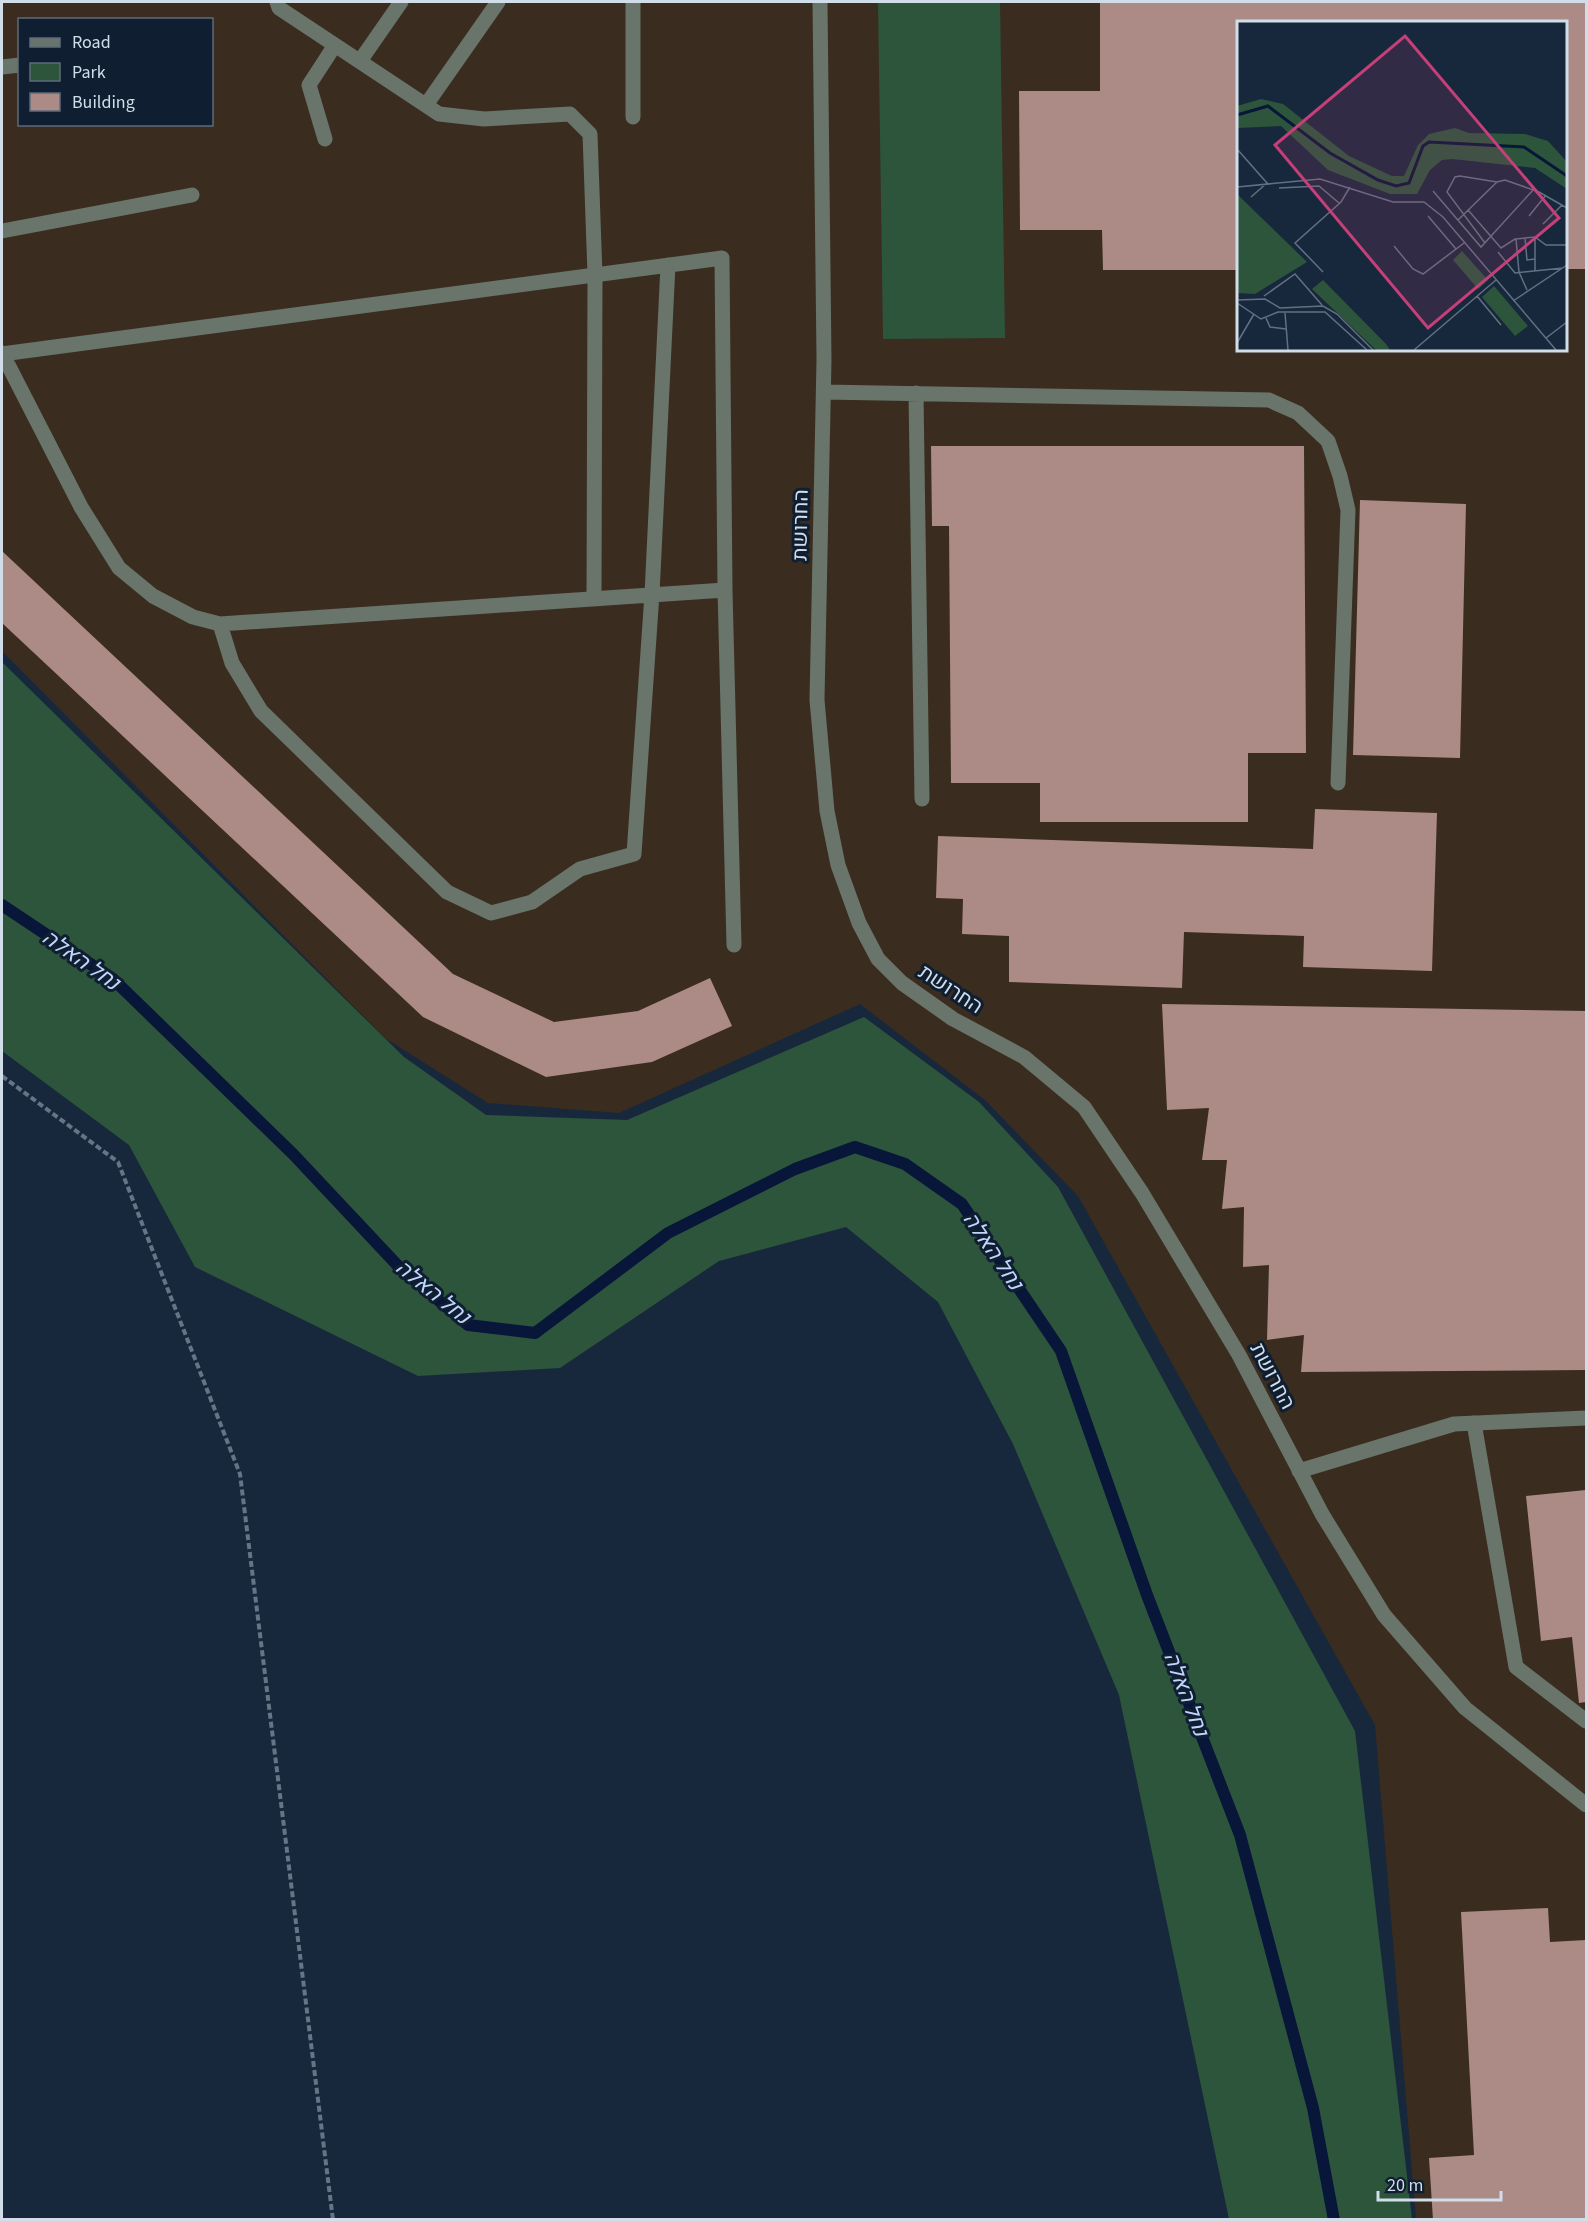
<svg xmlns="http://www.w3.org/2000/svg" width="1588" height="2221" font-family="'Source Sans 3',Heebo,sans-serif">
<rect width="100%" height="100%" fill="#18283c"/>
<!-- industrial -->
<path fill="#3a2c1f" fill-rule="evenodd" d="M 2,2 L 1586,2 L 1586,2219 L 1416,2219 L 1375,1725 L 1078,1196 L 985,1100 L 860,1004 L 619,1113 L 488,1103 L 385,1038 L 2,651 ZM 20,20 L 212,20 L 212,124 L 20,124 ZM 1238,22 L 1566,22 L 1566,350 L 1238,350 Z"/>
<!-- green -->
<path fill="#2c553c" d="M 878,2 L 1000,2 L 1005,338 L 883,339 Z
M 2,662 L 404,1057 L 486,1115 L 627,1120 L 864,1017 L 979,1102 L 1058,1187 L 1355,1731 L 1412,2219 L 1229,2219 L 1119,1695 L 1013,1444 L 938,1302 L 846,1227 L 719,1261 L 560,1368 L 418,1376 L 195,1267 L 129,1145 L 2,1051 Z"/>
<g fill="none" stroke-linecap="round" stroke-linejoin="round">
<!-- stream -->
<path stroke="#081639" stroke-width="12" d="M 2,905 L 113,979 L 293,1154 L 401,1269 L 468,1325 L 535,1333 L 668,1233 L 795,1169 L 855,1147 L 905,1164 L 962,1204 L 1061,1351 L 1147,1595 L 1240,1835 L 1313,2108 L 1334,2220"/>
</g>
<!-- building -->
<path fill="#ac8a85" d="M 1100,2 L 1586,2 L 1586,269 L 1566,269 L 1566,22 L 1238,22 L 1238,270 L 1103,270 L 1102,230 L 1020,230 L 1019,91 L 1100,91 Z
M 931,446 L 1304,446 L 1306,753 L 1248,753 L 1248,822 L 1040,822 L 1040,783 L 951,783 L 949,526 L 932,526 Z
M 1360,500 L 1466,504 L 1460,758 L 1353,755 Z
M 2,551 L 453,974 L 554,1022 L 638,1011 L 710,978 L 732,1026 L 652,1062 L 546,1077 L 423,1017 L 2,623 Z
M 1315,809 L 1437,813 L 1432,971 L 1303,967 L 1304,936 L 1184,932 L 1182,988 L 1009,982 L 1009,936 L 962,934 L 963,899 L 936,898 L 938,836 L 1313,849 Z
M 1162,1004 L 1586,1011 L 1586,1370 L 1301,1372 L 1304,1335 L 1267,1340 L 1269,1265 L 1243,1267 L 1244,1207 L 1222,1209 L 1227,1160 L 1202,1160 L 1209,1108 L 1167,1110 Z
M 1586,1490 L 1586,1702 L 1579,1703 L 1572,1637 L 1541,1641 L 1526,1496 Z
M 1548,1908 L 1550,1942 L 1586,1940 L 1586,2220 L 1433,2220 L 1429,2158 L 1474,2155 L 1461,1912 Z"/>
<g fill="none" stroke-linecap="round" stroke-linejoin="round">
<!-- path -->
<path stroke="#667485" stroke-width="4" stroke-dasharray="6 3" stroke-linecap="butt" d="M 2,1076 L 118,1162 L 240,1474 L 333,2220"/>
<!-- minor -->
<path stroke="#69746a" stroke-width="15" d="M 277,2 L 279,8 L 439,114 L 484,119 L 570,114 L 590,134 L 595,275 L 594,599
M 820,2 L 824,360 L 817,700 L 827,811 L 838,865 L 859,923 L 878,959 L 902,983 L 953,1019 L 1024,1057 L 1084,1107 L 1142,1193 L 1239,1355 L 1322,1514 L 1384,1615 L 1465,1708 L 1586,1805
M 360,61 L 401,2
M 2,67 L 20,65
M 426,105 L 498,2
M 633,117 L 633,2
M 325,139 L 309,85 L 335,45
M 2,231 L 192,195
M 2,353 L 81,507 L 119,568 L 153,596 L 193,617 L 220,624 L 725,590
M 2,354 L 722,258 L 725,590 L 734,945
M 824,392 L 1269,400 L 1298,413 L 1328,441 L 1340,476 L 1348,510 L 1338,783
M 916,393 L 922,799
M 220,624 L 232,663 L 261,711 L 447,892 L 491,913 L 532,902 L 580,869 L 634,854 L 652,594 L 668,265
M 1474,1423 L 1516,1667 L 1586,1721
M 1299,1471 L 1454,1424 L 1586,1418"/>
</g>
<g text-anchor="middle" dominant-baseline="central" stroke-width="6" stroke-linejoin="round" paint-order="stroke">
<!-- street labels -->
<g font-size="21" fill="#d2ddea" stroke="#0f1f31">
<text transform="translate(800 525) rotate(-89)">החרושת</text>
<text transform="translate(951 989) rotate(33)">החרושת</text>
<text transform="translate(1273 1376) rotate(62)">החרושת</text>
</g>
<!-- water labels -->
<g font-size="22" font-style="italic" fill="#c1d5fd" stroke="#0f1f31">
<text transform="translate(81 960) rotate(35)">נחל האלה</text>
<text transform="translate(993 1251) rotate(56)">נחל האלה</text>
<text transform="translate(433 1292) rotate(39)">נחל האלה</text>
<text transform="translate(1186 1694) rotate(69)">נחל האלה</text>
</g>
</g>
<!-- overview -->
<g transform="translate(1237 21)">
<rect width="330" height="330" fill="#18283c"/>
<path d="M 24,78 L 46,83 L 112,135 L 155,155 L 167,155 L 181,124 L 192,113 L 218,107 L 232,112 L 288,113 L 311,120 L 330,141 L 330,168 L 298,147 L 215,138 L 205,139 L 193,149 L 180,173 L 153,173 L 91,149 L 44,105 L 0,107 L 0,85 ZM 0,173 L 70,241 L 18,273 L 0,272 ZM 225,230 L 251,259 L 241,268 L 216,239 ZM 86,259 L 149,323 L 153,329 L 139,329 L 75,268 ZM 257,265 L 291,305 L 278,315 L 245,276 Z" fill="#2c553c"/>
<path fill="none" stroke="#081639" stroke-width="3" d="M 0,94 L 31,85 L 93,132 L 141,159 L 159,165 L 172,162 L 186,125 L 192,121 L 287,126 L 330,155"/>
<path fill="none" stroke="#627082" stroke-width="1.5" d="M 0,128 L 30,162 L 14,176M 0,166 L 83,158 L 156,181 L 187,181 L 206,196 L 319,329M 42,167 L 82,165 L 102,182M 196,170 L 244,226 L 297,168M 231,189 L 264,227 L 278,218 L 298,216 L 309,224 L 330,224M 191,195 L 219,228M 292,195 L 309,174M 221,199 L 260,161 L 268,159 L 302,171 L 330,187M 306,203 L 325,184M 288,217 L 290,239 L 298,238M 279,218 L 282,251 L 290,269M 248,222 L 210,171 L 218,156 L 223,155 L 260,161M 157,225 L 176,248 L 186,253 L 227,222M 261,231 L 278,252 L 326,247M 298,250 L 298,216M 86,251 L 58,222 L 104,181 L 113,166M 27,275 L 58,253 L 85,284M 240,275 L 264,304M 0,279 L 28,278 L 43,287 L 86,285 L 100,293 L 136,329M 276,280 L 330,244M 0,282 L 24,298 L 41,291 L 88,291 L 130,329M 48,292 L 51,329M 29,297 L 33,306 L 49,308M 309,317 L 330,301M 0,322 L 17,293M 177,329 L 259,259"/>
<path fill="#c53f78" fill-opacity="0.15" stroke="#c53f78" stroke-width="3" d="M 168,15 L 322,197 L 191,307 L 38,124 Z"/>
<rect width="330" height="330" fill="none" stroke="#d2ddea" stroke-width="3"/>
</g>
<!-- border -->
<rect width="1588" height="2221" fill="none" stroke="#d2ddea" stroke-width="6"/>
<!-- legend -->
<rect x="18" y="18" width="195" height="108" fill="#0f1f31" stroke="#5d6b7b" stroke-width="1.5"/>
<rect x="30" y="38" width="30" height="9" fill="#69746a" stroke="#5d6b7b" stroke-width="1.5"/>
<text x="72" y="48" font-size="18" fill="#d2ddea">Road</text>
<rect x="30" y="63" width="30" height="18" fill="#2c553c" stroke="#5d6b7b" stroke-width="1.5"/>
<text x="72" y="78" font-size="18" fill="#d2ddea">Park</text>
<rect x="30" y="93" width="30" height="18" fill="#ac8a85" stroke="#5d6b7b" stroke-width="1.5"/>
<text x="72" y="108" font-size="18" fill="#d2ddea">Building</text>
<!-- scale -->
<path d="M1378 2191v9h123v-9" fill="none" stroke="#d2ddea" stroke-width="3"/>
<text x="1387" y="2191" font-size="18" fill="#d2ddea" stroke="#0f1f31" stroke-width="4.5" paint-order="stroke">20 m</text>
</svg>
